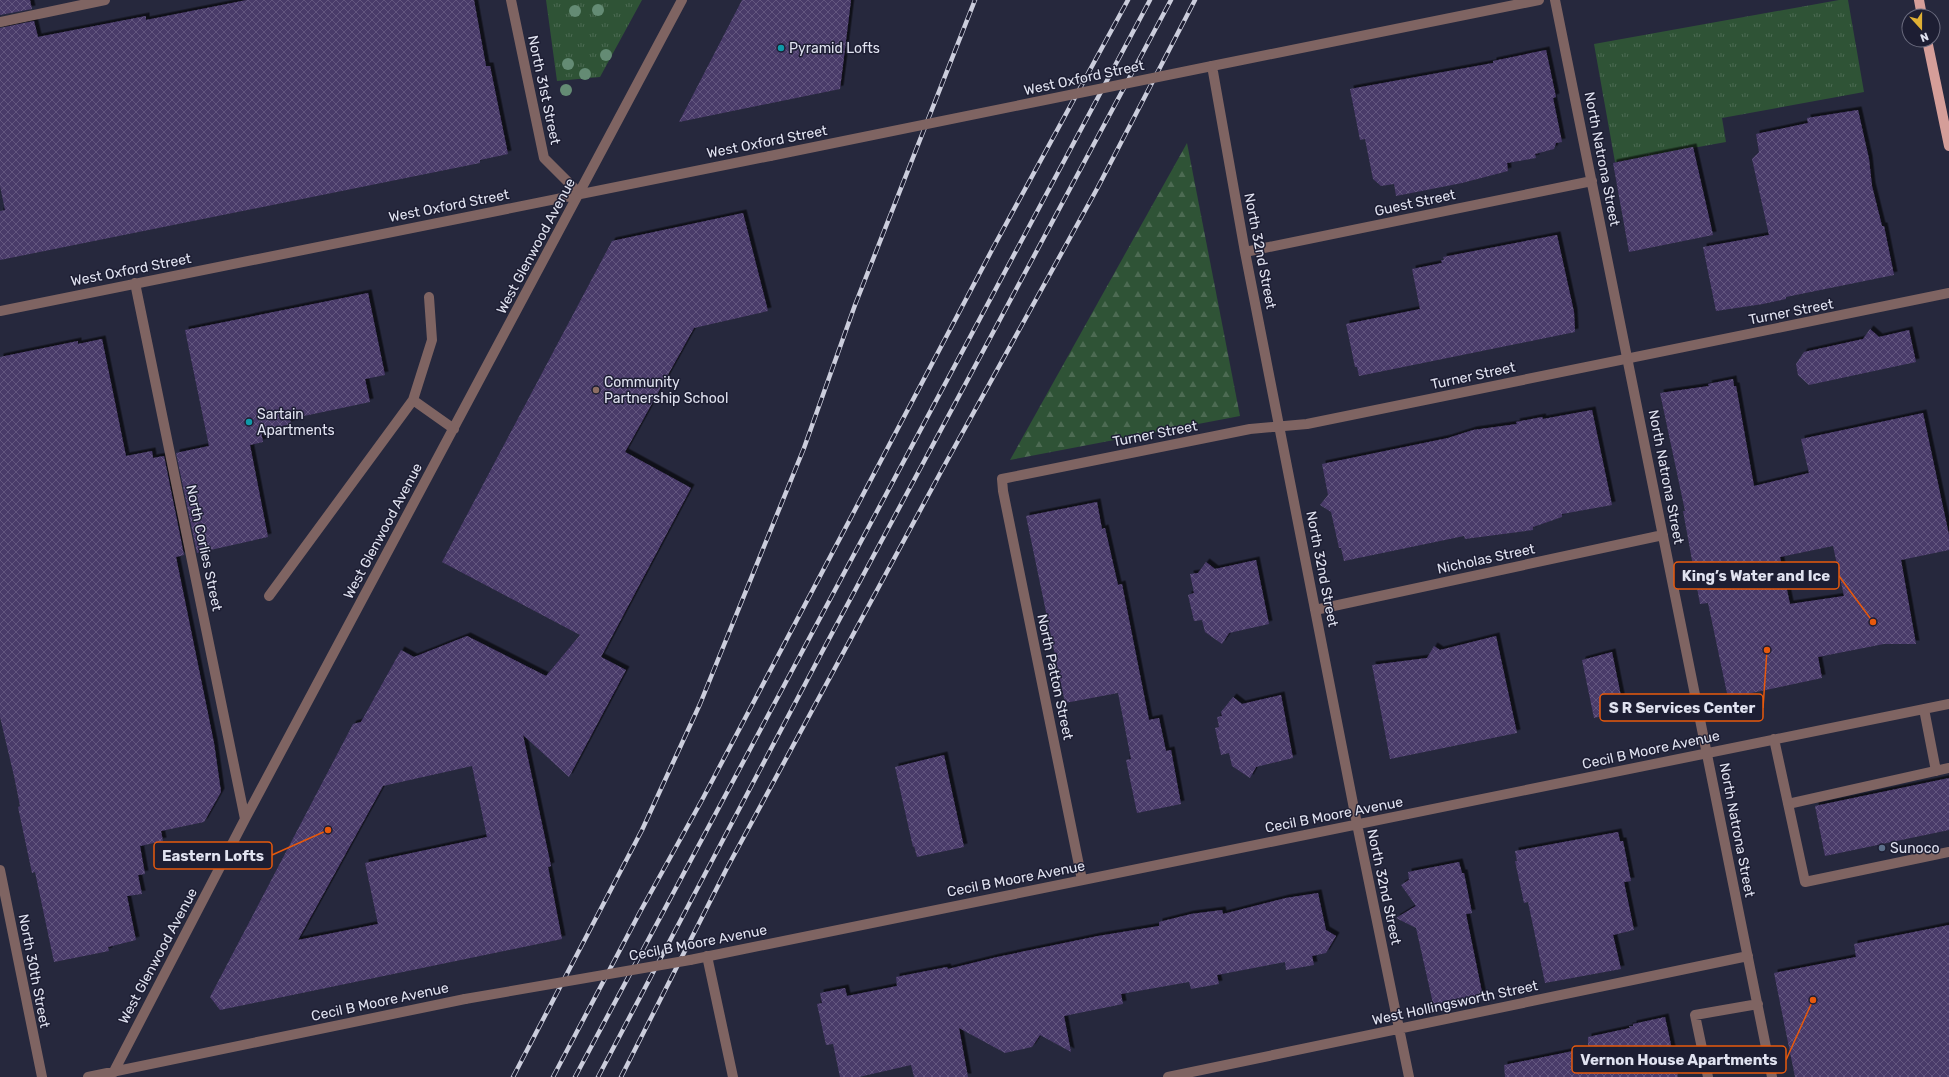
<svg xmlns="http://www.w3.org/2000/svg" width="1949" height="1077" font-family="Rubik,sans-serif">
<defs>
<pattern id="grass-tufts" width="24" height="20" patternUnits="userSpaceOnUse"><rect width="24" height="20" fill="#2f5336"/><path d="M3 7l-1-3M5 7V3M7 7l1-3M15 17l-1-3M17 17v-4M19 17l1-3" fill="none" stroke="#4d6b53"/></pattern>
<pattern id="forest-firs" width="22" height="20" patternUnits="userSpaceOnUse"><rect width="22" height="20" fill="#2f5336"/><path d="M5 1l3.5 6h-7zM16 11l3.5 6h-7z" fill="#4d6b53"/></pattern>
<pattern id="building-cross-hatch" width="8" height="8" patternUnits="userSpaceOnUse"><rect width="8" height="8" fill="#493a69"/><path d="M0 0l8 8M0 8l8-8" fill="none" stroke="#63567f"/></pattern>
<filter id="shadow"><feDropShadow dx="3.5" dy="-3.5" stdDeviation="0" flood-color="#0009"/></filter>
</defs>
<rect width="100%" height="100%" fill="#26283d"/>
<!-- grass -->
<path fill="url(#grass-tufts)" d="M 546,0 L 642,0 L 600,77 L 557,81 Z
M 1839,0 L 1848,0 L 1864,92 L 1722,118 L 1726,142 L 1615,162 L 1594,44 Z"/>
<!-- forest -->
<path fill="url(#forest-firs)" d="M 1187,143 L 1240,416 L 1010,460 Z"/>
<!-- building -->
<path fill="url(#building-cross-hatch)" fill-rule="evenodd" filter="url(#shadow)" d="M 0,0 L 30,0 L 32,9 L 0,15 Z
M 247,0 L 474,0 L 486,66 L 490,66 L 508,154 L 480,160 L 480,163 L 0,260 L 0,211 L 5,210 L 0,186 L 0,28 L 34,21 L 38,37 L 146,16 L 146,20 Z
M 742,0 L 851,0 L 840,89 L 679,122 Z
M 1546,50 L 1556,97 L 1553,98 L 1562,142 L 1556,143 L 1554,149 L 1535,154 L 1536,158 L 1507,163 L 1508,171 L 1462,183 L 1396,196 L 1394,184 L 1381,186 L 1373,179 L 1365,139 L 1360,140 L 1350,89 L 1493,63 L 1493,61 Z
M 1858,110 L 1869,159 L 1872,186 L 1882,226 L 1884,226 L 1894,275 L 1786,297 L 1786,299 L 1763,304 L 1716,311 L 1703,247 L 1769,235 L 1752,159 L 1759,152 L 1756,134 L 1808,123 L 1807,118 Z
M 1693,147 L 1713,235 L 1629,252 L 1613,163 Z
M 743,213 L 768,311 L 694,328 L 625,452 L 691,488 L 601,657 L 626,670 L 569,777 L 523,735 L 551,866 L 548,867 L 562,939 L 220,1010 L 210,997 L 353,724 L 361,722 L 401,650 L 414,657 L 467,636 L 546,676 L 580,635 L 442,562 L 612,241 ZM 472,766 L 487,837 L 365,863 L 378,924 L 298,940 L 383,786 Z
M 1557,235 L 1574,312 L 1575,332 L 1359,376 L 1357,367 L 1355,367 L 1346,324 L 1420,309 L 1412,269 L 1442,263 L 1441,260 L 1444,260 L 1443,257 Z
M 368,293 L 385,375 L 365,379 L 370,402 L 290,419 L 291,424 L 261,431 L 263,442 L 250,445 L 268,537 L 197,553 L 176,453 L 209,446 L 185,330 Z
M 1870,329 L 1879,337 L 1909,330 L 1916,362 L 1809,385 L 1798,375 L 1796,364 L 1804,352 L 1863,339 Z
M 102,339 L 126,456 L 152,451 L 153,458 L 164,456 L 184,555 L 176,557 L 214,743 L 221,792 L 204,822 L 161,831 L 163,841 L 140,846 L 145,874 L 138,875 L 142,894 L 127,896 L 136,940 L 108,947 L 109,951 L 54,962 L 35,872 L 32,873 L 18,807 L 20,806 L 14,776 L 0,717 L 0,357 L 78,341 L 78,344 Z
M 1733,379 L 1734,386 L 1736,386 L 1754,486 L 1809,473 L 1801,439 L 1923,413 L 1949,535 L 1949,550 L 1901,560 L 1916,644 L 1884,644 L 1818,657 L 1822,678 L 1728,698 L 1708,603 L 1700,604 L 1683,511 L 1685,511 L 1660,393 L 1709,386 L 1708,384 ZM 1833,546 L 1844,596 L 1790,604 L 1780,557 Z
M 1592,410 L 1612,505 L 1562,514 L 1562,517 L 1533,527 L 1533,530 L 1465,539 L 1464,536 L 1344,561 L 1341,548 L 1339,548 L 1331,512 L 1320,505 L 1328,495 L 1322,464 L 1448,438 L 1473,430 L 1517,424 L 1516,422 L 1542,417 L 1543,419 Z
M 1097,502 L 1102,529 L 1105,528 L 1118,585 L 1122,584 L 1149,720 L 1159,718 L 1166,751 L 1171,750 L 1181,804 L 1137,813 L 1126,760 L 1131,759 L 1118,693 L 1065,703 L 1026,516 Z
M 1256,560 L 1269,624 L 1229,633 L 1222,644 L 1205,632 L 1202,620 L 1194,621 L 1188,595 L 1194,593 L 1190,574 L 1198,573 L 1206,562 L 1215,569 Z
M 1496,636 L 1517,733 L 1390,759 L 1372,665 L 1427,658 L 1434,646 L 1440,650 Z
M 1612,652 L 1624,711 L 1594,718 L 1582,660 Z
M 1281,695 L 1293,758 L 1256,767 L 1250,778 L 1232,766 L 1229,753 L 1221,755 L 1215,728 L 1219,727 L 1217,717 L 1222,716 L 1221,712 L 1233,697 L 1242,704 Z
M 944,755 L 964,847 L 917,857 L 914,846 L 913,847 L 895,767 Z
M 1949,778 L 1949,830 L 1825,856 L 1815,806 Z
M 1618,832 L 1620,841 L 1623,841 L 1631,881 L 1624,882 L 1634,930 L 1613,935 L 1621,969 L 1545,983 L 1528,902 L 1524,903 L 1515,861 L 1517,861 L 1515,851 Z
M 1459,862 L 1462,873 L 1464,873 L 1472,913 L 1466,914 L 1483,997 L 1434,1008 L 1416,928 L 1396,918 L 1416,906 L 1401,885 L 1409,880 L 1408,872 Z
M 1318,893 L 1326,930 L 1336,936 L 1326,953 L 1312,956 L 1314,965 L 1286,970 L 1285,962 L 1217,975 L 1219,984 L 1191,989 L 1189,982 L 1121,994 L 1123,1004 L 1064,1016 L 1071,1052 L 1040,1035 L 1032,1047 L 1005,1053 L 959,1028 L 968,1077 L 914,1077 L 911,1065 L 859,1077 L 840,1077 L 833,1044 L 826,1045 L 817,1004 L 822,1003 L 820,993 L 845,988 L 847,996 L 897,986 L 896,977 L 947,967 L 948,969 L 997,957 L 1098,936 L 1159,926 L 1159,922 L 1191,914 L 1222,910 L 1223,914 L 1286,898 Z
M 1949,925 L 1949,1077 L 1795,1077 L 1774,973 L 1856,957 L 1854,944 Z
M 1665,1017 L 1678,1077 L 1505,1077 L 1504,1065 L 1588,1048 L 1588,1037 L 1630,1028 L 1629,1026 L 1633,1026 L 1633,1024 Z"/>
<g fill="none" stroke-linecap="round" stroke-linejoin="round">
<!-- minor -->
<path stroke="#7f6462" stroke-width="10" d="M 511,0 L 544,158 L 580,194
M 1555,0 L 1772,1077
M 0,22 L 105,0
M 1245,252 L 1592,181
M 135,283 L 245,819
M 0,311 L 770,156
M 413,400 L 454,429
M 269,596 L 413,400 L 432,340 L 429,297
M 1315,610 L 1663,535
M 1924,709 L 1936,771
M 1774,739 L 1805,882 L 1949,852
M 1788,804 L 1949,768
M 0,870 L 42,1077
M 1082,880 L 1003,491 L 1002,479 L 1250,429 L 1307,424 L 1949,293
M 707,956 L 733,1077
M 690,960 L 1949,704
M 88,1077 L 465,999
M 111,1077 L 245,819 L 682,0
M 1168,1077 L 1748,956
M 1409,1077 L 1357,824 L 1245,252 L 1212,66 L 1539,0
M 1708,1077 L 1695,1015 L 1758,1004"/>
<!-- major -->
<path stroke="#d59e99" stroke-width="10" d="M 1919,0 L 1922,16
M 1927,40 L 1949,146"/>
<defs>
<path id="rail" d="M 513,1077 L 642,830 L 700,704 L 804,448 L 855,305 L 975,0
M 553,1077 L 640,912 L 702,800 L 993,248 L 1128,0
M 575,1077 L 1150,0
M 598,1077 L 822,652 L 1171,0
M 621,1077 L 727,868 L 943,468 L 1098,187 L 1195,0"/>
</defs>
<!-- rail casing -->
<use href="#rail" stroke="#cbcddc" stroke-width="4.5"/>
<!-- rail -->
<use href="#rail" stroke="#1d1e33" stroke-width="3" stroke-dasharray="9" stroke-linecap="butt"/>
<!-- minor-bridge -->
<path stroke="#7f6462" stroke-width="10" d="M 770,156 L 1212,66
M 465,999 L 690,960"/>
</g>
<!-- trees -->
<g fill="#648b74">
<circle cx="598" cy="10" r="6"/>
<circle cx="575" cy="11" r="6"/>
<circle cx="606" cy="55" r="6"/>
<circle cx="568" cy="64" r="6"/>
<circle cx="585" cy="74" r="6"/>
<circle cx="566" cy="90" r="6"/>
</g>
<!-- markers -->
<g fill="#0f9aa8" stroke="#1d1e33" stroke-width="1.5">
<circle cx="781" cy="48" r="4"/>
<circle cx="249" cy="422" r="4"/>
</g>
<circle fill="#8d6e63" stroke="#1d1e33" stroke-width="1.5" cx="596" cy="390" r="4"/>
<circle fill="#5c6f8a" stroke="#1d1e33" stroke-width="1.5" cx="1882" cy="848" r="4"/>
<g text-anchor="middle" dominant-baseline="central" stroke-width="3" stroke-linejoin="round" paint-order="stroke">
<!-- poi labels -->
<g font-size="14" fill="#e0e2f0" stroke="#1d1e33" text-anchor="start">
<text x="789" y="48">Pyramid Lofts</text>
<text x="604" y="382">Community<tspan x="604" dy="16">Partnership School</tspan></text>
<text x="257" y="414">Sartain<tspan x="257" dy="16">Apartments</tspan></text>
<text x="1890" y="848">Sunoco</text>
</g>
<!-- street labels -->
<g font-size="14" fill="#e0e2f0" stroke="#1d1e33">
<text transform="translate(1084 78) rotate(-12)">West Oxford Street</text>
<text transform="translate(544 90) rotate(78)">North 31st Street</text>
<text transform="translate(767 142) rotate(-11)">West Oxford Street</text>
<text transform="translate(1602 159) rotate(79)">North Natrona Street</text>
<text transform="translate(1415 203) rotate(-12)">Guest Street</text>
<text transform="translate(449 206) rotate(-11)">West Oxford Street</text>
<text transform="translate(536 246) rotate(-62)">West Glenwood Avenue</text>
<text transform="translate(1260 251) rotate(79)">North 32nd Street</text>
<text transform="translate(131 270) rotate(-11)">West Oxford Street</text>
<text transform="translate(1791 312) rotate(-11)">Turner Street</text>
<text transform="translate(1473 376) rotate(-12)">Turner Street</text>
<text transform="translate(1155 434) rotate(-11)">Turner Street</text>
<text transform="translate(1666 477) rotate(79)">North Natrona Street</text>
<text transform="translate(383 531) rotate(-62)">West Glenwood Avenue</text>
<text transform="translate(204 548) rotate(78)">North Corlies Street</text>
<text transform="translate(1486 559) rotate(-12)">Nicholas Street</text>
<text transform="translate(1322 569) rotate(79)">North 32nd Street</text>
<text transform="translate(1055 677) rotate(78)">North Patton Street</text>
<text transform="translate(1651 750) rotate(-12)">Cecil B Moore Avenue</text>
<text transform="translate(1334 815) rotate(-11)">Cecil B Moore Avenue</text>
<text transform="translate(1737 830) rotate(79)">North Natrona Street</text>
<text transform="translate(1016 879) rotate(-11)">Cecil B Moore Avenue</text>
<text transform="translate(1384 887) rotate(78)">North 32nd Street</text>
<text transform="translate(698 943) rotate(-11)">Cecil B Moore Avenue</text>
<text transform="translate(158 956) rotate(-62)">West Glenwood Avenue</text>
<text transform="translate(34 971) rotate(79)">North 30th Street</text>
<text transform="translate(380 1002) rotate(-12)">Cecil B Moore Avenue</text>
<text transform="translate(1455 1003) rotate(-12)">West Hollingsworth Street</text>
</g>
</g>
<!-- callouts -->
<path fill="none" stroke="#e8590c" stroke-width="1.5" d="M1873 622L1839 576M1767 650L1763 708M328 830L272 855M1813 1000L1786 1060"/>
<g fill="#e8590c" stroke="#1d1e33" stroke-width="1.5">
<circle cx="1873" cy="622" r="4"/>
<circle cx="1767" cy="650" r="4"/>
<circle cx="328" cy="830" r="4"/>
<circle cx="1813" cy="1000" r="4"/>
</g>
<g fill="#1d1e33" stroke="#e8590c" stroke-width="1.5">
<rect x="1674" y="562" width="165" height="27" rx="4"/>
<rect x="1600" y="694" width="163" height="27" rx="4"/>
<rect x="154" y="842" width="118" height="27" rx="4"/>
<rect x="1572" y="1046" width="214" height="27" rx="4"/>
</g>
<g font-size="15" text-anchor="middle" font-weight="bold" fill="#e0e2f0">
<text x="1756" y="581">King’s Water and Ice</text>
<text x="1682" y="713">S R Services Center</text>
<text x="213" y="861">Eastern Lofts</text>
<text x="1679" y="1065">Vernon House Apartments</text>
</g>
<!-- north arrow -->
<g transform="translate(1921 28) rotate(159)"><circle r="19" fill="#1d1e33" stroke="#6b6c7f"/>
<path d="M0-3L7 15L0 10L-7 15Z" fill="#dfb034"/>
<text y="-6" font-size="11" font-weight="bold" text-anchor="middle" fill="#e0e2f0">N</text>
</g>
</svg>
